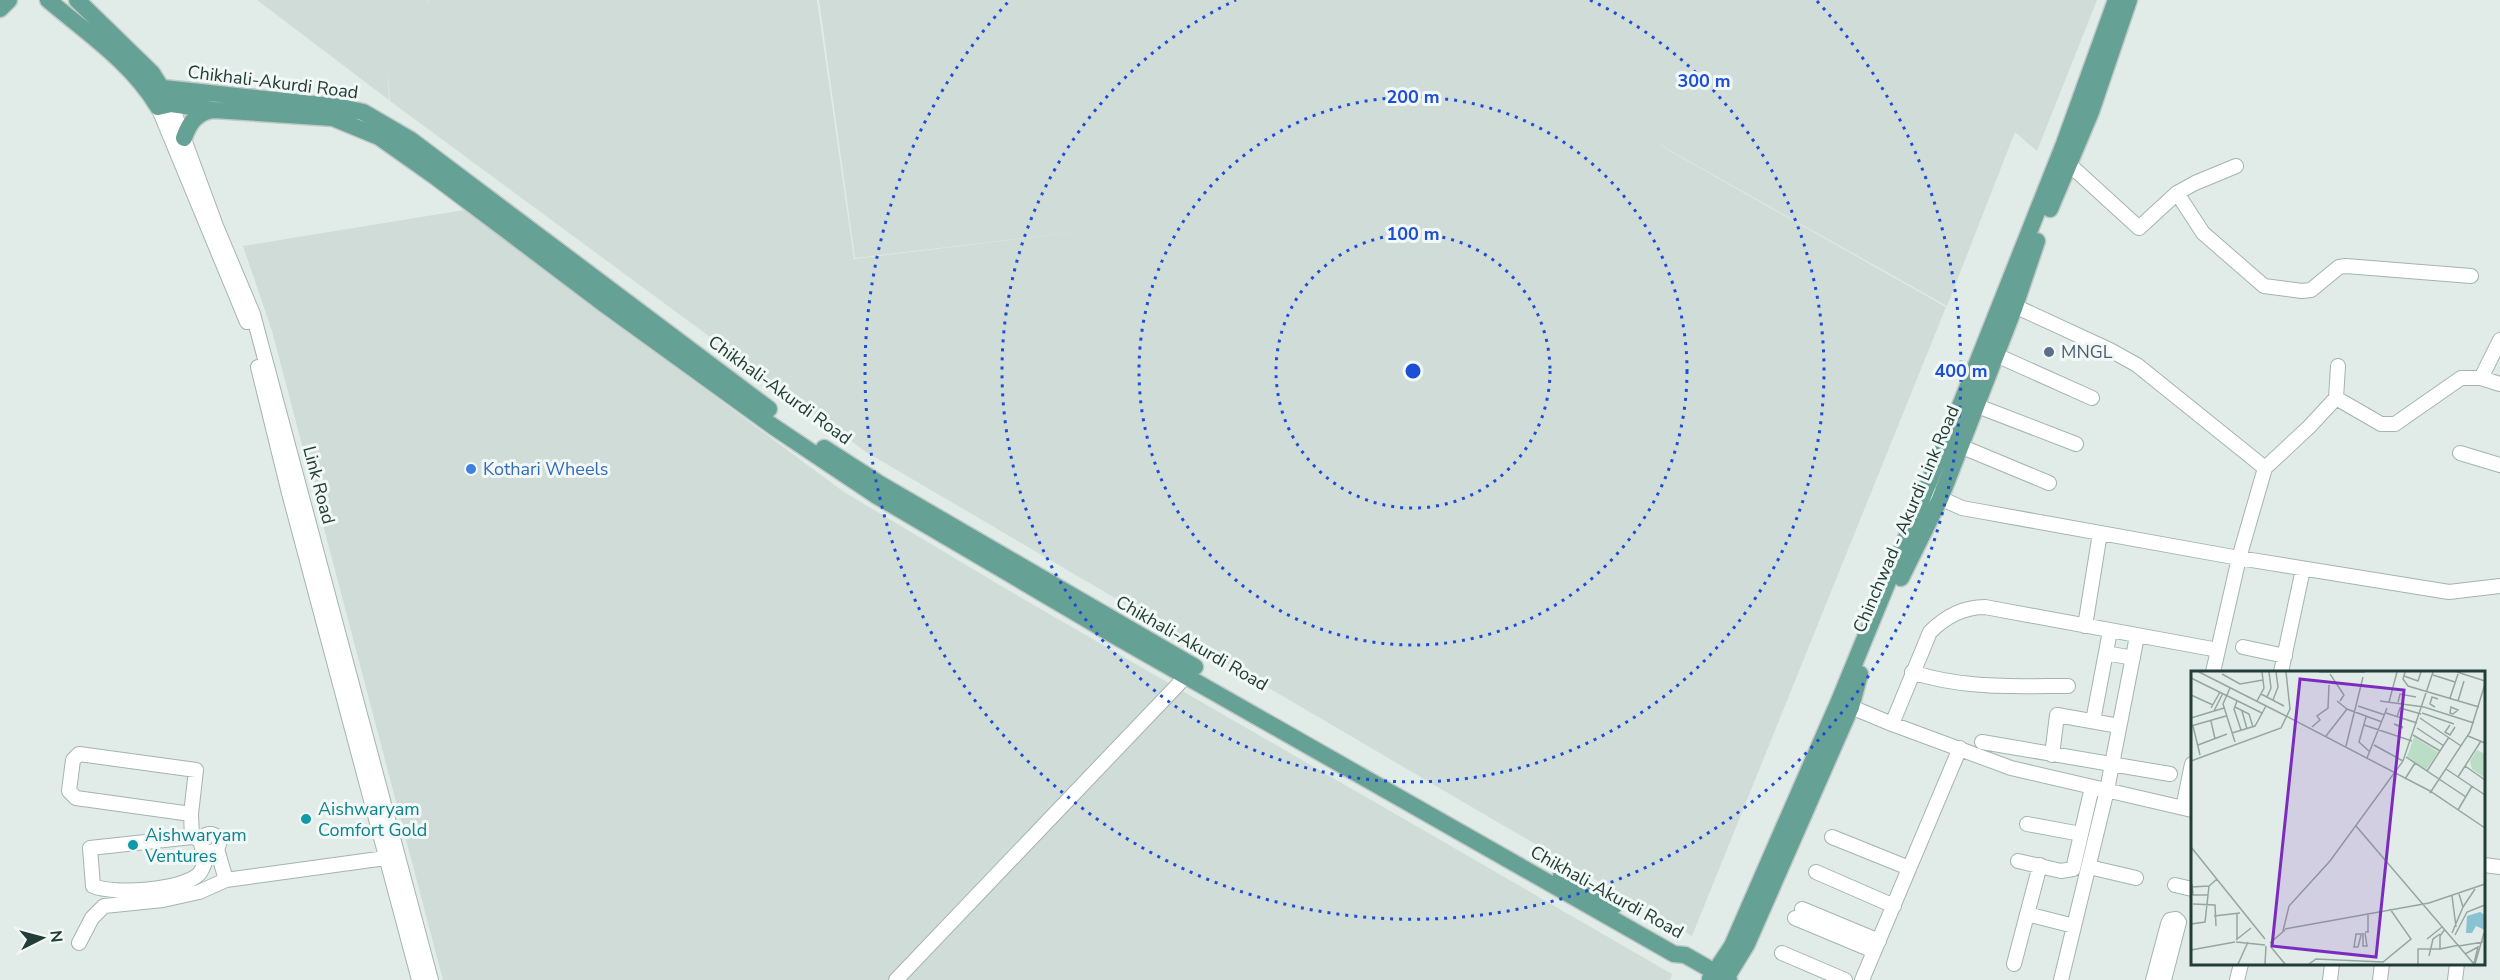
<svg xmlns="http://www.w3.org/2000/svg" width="2500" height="980" font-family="'Nunito Sans',sans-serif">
<rect width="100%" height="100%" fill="#e1ece8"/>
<!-- built -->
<path fill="#d0dcd7" d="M 257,0 L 428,0 L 429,4 L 429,0 L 817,0 L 854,259 L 1100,229 L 855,258 L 819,0 L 2097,0 L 2037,151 L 2015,132 L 1947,306 L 1669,150 L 1656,141 L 1668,150 L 1946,307 L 1692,936 L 866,452 L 390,101 L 387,66 L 389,100 Z
M 464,210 L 844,492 L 1008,590 L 1672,974 L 1670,980 L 443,980 L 272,331 L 243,246 Z"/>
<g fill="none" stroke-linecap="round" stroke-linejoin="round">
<defs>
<path id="minor" d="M 171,104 L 216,226 L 253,314 L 431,980
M 158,107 L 247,322
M 2070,165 L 2139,228 L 2177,193 L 2203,233 L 2264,286 L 2302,291 L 2311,290 L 2339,267 L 2346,266 L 2471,276
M 2177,193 L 2195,183 L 2236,166
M 2006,302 L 2110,350 L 2137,365 L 2265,468
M 1996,355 L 2092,398
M 258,367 L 289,493 L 419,980
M 2481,378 L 2500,340
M 2336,398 L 2381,424 L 2395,424 L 2461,378 L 2481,378 L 2500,384
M 1967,402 L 2076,444
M 1960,446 L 2049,483
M 2460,453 L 2500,465
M 1931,494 L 1962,508 L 2239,558 L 2449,592 L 2500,586
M 2085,626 L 2100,533
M 2243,647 L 2285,656
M 2106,653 L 2133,658
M 1912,672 C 1962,689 2016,686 2068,686
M 2213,672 L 2239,558 L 2265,468 L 2309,427 L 2336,398 L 2338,366
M 2281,672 L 2303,569
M 1844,704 L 1892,724 L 2011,768 L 2192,810
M 2093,721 L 2110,631
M 1892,724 L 1930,632 C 1945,617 1963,607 1985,607 L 2218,650
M 1982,742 L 2170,774
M 2052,755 L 2057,715 L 2119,726
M 2183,808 L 2192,764
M 191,814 L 76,798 L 69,791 L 73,760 L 79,754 L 196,770 L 191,814 L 192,837 L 202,840
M 2027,824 L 2081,834
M201 843a9 9 0 1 1 18 0a9 9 0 1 1-18 0Z
M 192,837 L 90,848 L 93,886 C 114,895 183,890 199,874 C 204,868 206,858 209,852
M 1832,837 L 1909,868
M 217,849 L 226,880 L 393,857
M 2018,861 L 2061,871 L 2073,869 L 2092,787
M 2484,865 L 2500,867
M 2089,867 L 2136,878
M 1816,872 L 1894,906
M 2175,885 L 2192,889
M 1802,909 L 1879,941
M 2027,914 L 2074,926
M 1795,918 L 1874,951
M 79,943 L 92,918 L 104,906 L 163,900 L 199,892 L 226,880
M 1782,953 L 1845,980
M 2014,964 L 2040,865
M 896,980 L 1192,670
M 1862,980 L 1960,748
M 2061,980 L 2107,790 L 2137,636
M 2153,980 L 2168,924 L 2170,920 L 2176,919 L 2179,922 L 2164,980
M 2237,980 L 2241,964
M 2330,980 L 2332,964
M 2380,980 L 2382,964
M 2455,980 L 2457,964"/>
<path id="major" d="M 48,0 C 86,32 132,63 158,107 L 171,104 L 214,110 L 333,118 L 379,137 L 437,178 L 604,304 L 774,427 L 877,496 L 1117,637 L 1674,954 L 1685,955 L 1729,980
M 77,0 L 152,73 L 168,98
M 0,9 L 9,0
M 150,93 L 163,88 L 341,107 L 363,112 L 411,140 L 769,409
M 184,138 C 189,123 197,112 213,110
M 2050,209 L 2091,112 L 2129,0
M 824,448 L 880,484 L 1195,667
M 1901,578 L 1940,499 L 2015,306 L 2037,241
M 1561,876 L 1614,906
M 1710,979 L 1732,946 L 1839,701 L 1954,421 L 2064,144 L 2116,0
M 1725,980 L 1747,944 L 1851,707 L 1860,674"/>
</defs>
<!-- minor casing -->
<use href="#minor" stroke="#a4b4af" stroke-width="16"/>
<!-- major casing -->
<use href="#major" stroke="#c1c9c7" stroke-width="19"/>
<!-- minor -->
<use href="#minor" stroke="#fff" stroke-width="14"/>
<!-- major -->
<use href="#major" stroke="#66a195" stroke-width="16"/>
</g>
<!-- distance rings -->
<g fill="none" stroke="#1d4ed8" stroke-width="3" stroke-dasharray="3 6">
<circle cx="1413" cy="371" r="137"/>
<circle cx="1413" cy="371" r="274"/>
<path d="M1590 0A411 411 0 1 1 1236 0"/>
<path d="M1817 1A548 548 0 1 1 1009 1"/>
</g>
<!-- markers -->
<circle fill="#5c6f8a" stroke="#f2f8f5" stroke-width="2" cx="2049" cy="352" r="6"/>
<circle fill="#3f7fe0" stroke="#f2f8f5" stroke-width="2" cx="471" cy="469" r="6"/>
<g fill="#0f9aa8" stroke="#f2f8f5" stroke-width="2">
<circle cx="306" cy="819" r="6"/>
<circle cx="133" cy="845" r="6"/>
</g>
<g text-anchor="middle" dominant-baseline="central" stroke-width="6" stroke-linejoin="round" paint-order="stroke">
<!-- street labels -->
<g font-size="18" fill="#223d37" stroke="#f2f8f5">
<text transform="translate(273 82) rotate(7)">Chikhali-Akurdi Road</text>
<text transform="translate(780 390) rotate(36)">Chikhali-Akurdi Road</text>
<text transform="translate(319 485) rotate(75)">Link Road</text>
<text transform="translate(1906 519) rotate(-67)">Chinchwad - Akurdi Link Road</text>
<text transform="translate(1192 643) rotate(30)">Chikhali-Akurdi Road</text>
<text transform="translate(1607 892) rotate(29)">Chikhali-Akurdi Road</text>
</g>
<!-- service labels -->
<g font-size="18" fill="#4e5e75" stroke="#f2f8f5" text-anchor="start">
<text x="2061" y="352">MNGL</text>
</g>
<!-- shop labels -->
<g font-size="18" fill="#366cbe" stroke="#f2f8f5" text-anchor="start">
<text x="483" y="469">Kothari Wheels</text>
</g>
<!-- culture labels -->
<g font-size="18" fill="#0d838f" stroke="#f2f8f5" text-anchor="start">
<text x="318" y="809">Aishwaryam<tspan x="318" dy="21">Comfort Gold</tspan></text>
<text x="145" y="835">Aishwaryam<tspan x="145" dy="21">Ventures</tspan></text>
</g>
</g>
<!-- overview -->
<g transform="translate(2191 671)">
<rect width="294" height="294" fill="#e1ece8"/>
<path d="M 223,66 L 247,81 L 235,99 L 216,86 ZM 286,79 L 294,83 L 294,107 L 281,98 L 279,90 Z" fill="#baddc5"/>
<path d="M 289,241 L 294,244 L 294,259 L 285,255 L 281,262 L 275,262 L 276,245 Z" fill="#89c2d1"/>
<path fill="none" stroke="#95a6a1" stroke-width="1.5" d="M 8,1 L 95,45M 128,1 L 174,1M 214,1 L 212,8 L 217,15 L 288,36M 266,1 L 294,10M 31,3 L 49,13 L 72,9M 139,3 L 153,24 L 149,30M 242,4 L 264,11M 213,5 L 227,10 L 230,1M 0,7 L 71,42M 39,17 L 32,33 L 44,71M 70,23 L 93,35M 0,24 L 22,34M 76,26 L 80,17 L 78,1M 259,27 L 267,3M 82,29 L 87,16 L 85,1M 46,30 L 43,38 L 50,59M 66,30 L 73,17 L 71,1M 146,30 L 156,38 L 191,51M 189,30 L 233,36 L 283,52M 267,30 L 273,10M 198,31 L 206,1M 207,31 L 209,23 L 225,26M 167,35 L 194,44M 44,36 L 58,43 L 62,56M 244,36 L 239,33 L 241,26 L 247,28M 20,37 L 29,21M 23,40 L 32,22M 51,40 L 56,58M 195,42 L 226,52M 231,42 L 263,53M 262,43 L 259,42 L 260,36 L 267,39 L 262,43M 95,45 L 239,120 L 294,157M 175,46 L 168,71 L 179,81M 206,46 L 209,37 L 230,43M 0,47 L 33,37M 229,47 L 270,75M 20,50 L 24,68M 173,54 L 221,70M 259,54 L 254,61 L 259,64 L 264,56M 0,55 L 35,45M 2,55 L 9,84M 121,56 L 129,49 L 126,45 L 137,37 L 138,14M 212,57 L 203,53 L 212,56M 226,57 L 253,75M 41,62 L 64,55 L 75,35M 222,64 L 249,80M 135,65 L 156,38M 277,65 L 294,72M 7,74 L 36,63M 183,74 L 212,90M 155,75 L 172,6M 215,86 L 275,126M 176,87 L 196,37M 0,90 L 90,57 L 99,38 L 95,1M 274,95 L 294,109M 255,98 L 294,124M 236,100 L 258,66M 267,106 L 290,70M 214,108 L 224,92M 239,122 L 279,61 L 294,13M 267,139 L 281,115M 165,155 L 283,293M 0,176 L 74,268M 1,213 L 2,224 L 17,224M 0,216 L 18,215M 261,225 L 265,256M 2,233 L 24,234 L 25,255M 272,236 L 284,218M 46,243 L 46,268M 23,245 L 49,242M 0,253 L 14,251 L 18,215 L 26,208M 94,258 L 238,232 L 294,213M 254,258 L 249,265 L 249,278 L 268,274M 92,260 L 98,235 L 139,190 L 212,90 L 242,1M 174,261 L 177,261 L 177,242M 261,262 L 272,236 L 268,223M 170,264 L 167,276 L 163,276 L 165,263 L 173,263M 172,264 L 172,275 L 176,275 L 174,262M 264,264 L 276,241 L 294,234M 236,268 L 251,256M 45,269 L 60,257M 45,271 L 74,274M 79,272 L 94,259M 268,275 L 292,271M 80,276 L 94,293M 0,279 L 44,271M 274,283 L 287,276 L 283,292M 238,285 L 242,268 L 249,263M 47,293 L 57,271M 74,293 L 75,275M 118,293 L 125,288 L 192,291 L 220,268 L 199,238M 227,293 L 227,278 L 249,278M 284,293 L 293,262"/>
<path fill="#7b2cbf" fill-opacity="0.15" stroke="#7b2cbf" stroke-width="3" d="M 109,8 L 213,19 L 185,286 L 81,275 Z"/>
<rect width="294" height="294" fill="none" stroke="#223d37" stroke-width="3"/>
</g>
<circle cx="1413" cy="371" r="9" fill="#1d4ed8" stroke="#f2f8f5" stroke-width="3"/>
<g font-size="18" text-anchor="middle" font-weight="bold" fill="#1d4ed8" stroke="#f2f8f5" stroke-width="6" stroke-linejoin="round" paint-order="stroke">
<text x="1704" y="87">300 m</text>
<text x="1413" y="103">200 m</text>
<text x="1413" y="240">100 m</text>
<text x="1961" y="377">400 m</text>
</g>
<!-- north arrow -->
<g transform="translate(42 938) rotate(84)" stroke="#f2f8f5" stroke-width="4.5" paint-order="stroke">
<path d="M0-4.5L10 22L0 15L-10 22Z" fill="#223d37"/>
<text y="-9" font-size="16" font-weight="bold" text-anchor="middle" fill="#223d37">N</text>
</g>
</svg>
